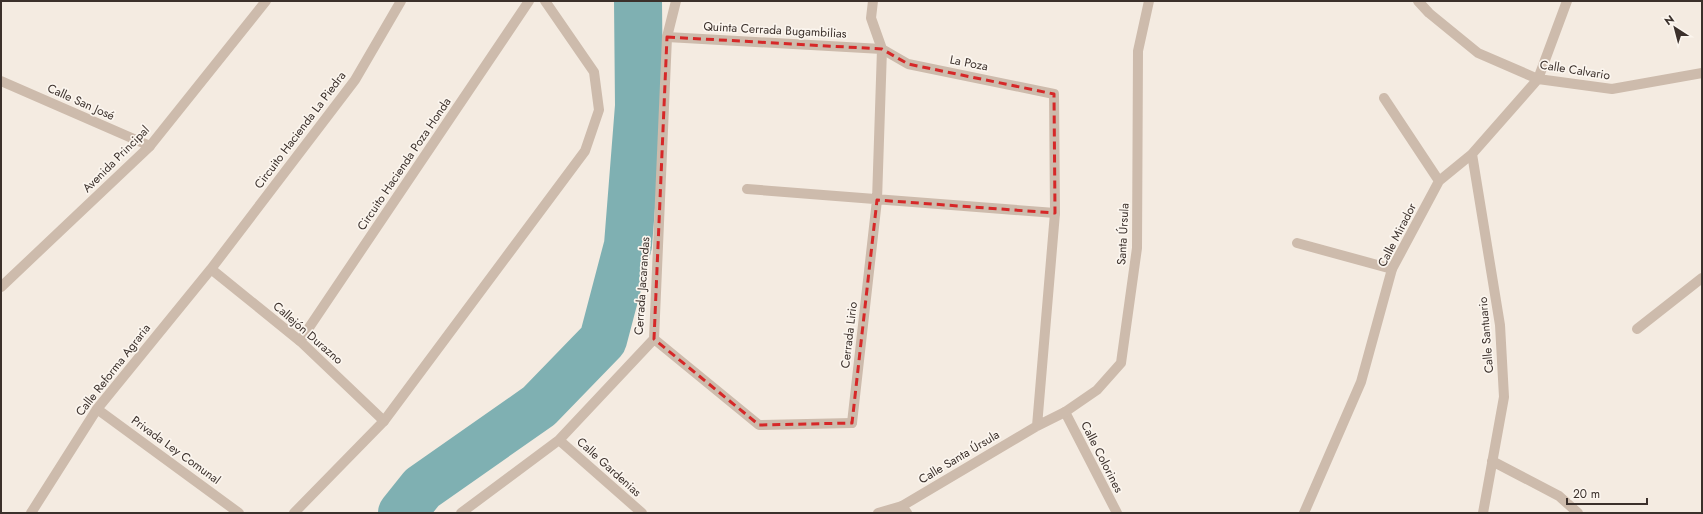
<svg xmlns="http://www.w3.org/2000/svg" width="1703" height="514" font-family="Jost,sans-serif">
<rect width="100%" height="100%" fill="#f4ebe1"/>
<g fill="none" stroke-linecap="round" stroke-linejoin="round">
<!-- river -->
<path stroke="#7fb0b2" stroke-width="48" d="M 402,513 L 422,488 L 539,406 L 603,340 L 628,245 L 639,106 L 638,1"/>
<!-- pedestrian -->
<path stroke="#cdbbac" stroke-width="10" d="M 667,37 L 882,49 L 877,200 L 852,423
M 1,81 L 150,146
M 747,189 L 1055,213
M 1297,243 L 1392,269
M 300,341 L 384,421
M 1065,412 L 1117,513
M 902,506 L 907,513"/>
<!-- minor -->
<path stroke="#cdbbac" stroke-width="10" d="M 873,1 L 871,18 L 882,49 L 908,64 L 1054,94 L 1055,213 L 1037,426
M 1418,1 L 1429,13 L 1478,53 L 1538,79 L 1612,89 L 1702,73
M 1384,98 L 1439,181
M 1472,154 L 1500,325 L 1504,397 L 1483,513
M 211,269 L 300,341 L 529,1
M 1637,329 L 1702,278
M 654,339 L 759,425 L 852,423
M 97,409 L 239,513
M 559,440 L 642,513
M 1492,461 L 1559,496 L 1578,513
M 31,513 L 97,409 L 211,269 L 355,80 L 401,1
M 294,513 L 384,421 L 585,151 L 599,110 L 594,72 L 545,1
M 461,513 L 559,440 L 654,339 L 667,37 L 676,1
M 878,513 L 902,506
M 896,513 L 902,506 L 1037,426 L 1065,412 L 1097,390 L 1121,363 L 1137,248 L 1138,51 L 1149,1
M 1304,513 L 1361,382 L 1392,269 L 1439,181 L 1472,154 L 1538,79 L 1567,1"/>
<!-- tertiary -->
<path stroke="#cdbbac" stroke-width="10" d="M 1,287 L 150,146 L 266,1"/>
</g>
<!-- marked area -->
<path fill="none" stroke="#d62828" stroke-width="3" stroke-dasharray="8 5" stroke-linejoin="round" d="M 667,37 L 882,49 L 908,64 L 1054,94 L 1055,213 L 877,200 L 852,423 L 759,425 L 654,339 Z"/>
<g text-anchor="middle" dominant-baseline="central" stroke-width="3.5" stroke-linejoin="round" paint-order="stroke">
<!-- street labels -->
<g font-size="12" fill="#3b302b" stroke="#fbf5ee">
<text transform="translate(775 30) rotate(3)">Quinta Cerrada Bugambilias</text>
<text transform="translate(969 63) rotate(11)">La Poza</text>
<text transform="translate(1575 70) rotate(9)">Calle Calvario</text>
<text transform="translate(81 102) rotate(24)">Calle San José</text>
<text transform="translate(300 130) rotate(-53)">Circuito Hacienda La Piedra</text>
<text transform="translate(116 159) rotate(-45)">Avenida Principal</text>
<text transform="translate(404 164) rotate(-56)">Circuito Hacienda Poza Honda</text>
<text transform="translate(1123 234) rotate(-87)">Santa Úrsula</text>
<text transform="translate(1397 235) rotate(-63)">Calle Mirador</text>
<text transform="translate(642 286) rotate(-86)">Cerrada Jacarandas</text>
<text transform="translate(308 333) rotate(41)">Callejón Durazno</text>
<text transform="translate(849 335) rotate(-83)">Cerrada Lirio</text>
<text transform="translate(1486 335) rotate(-95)">Calle Santuario</text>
<text transform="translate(113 370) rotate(-52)">Calle Reforma Agraria</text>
<text transform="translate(176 450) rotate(36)">Privada Ley Comunal</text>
<text transform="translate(959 457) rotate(-31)">Calle Santa Úrsula</text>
<text transform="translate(1102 457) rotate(63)">Calle Colorines</text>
<text transform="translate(609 467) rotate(42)">Calle Gardenias</text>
</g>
</g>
<!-- border -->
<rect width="1703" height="514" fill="none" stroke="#3b302b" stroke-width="4"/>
<!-- north arrow -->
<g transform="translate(1675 28) rotate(324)" stroke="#fbf5ee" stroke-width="3" paint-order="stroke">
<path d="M0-3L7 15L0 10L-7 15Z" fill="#3b302b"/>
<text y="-6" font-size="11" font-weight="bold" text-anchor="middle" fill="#3b302b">N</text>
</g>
<!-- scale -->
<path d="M1567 498v6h80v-6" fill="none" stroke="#3b302b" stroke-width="2"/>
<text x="1573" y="498" font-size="12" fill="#3b302b" stroke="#fbf5ee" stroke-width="3" paint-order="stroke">20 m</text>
</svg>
